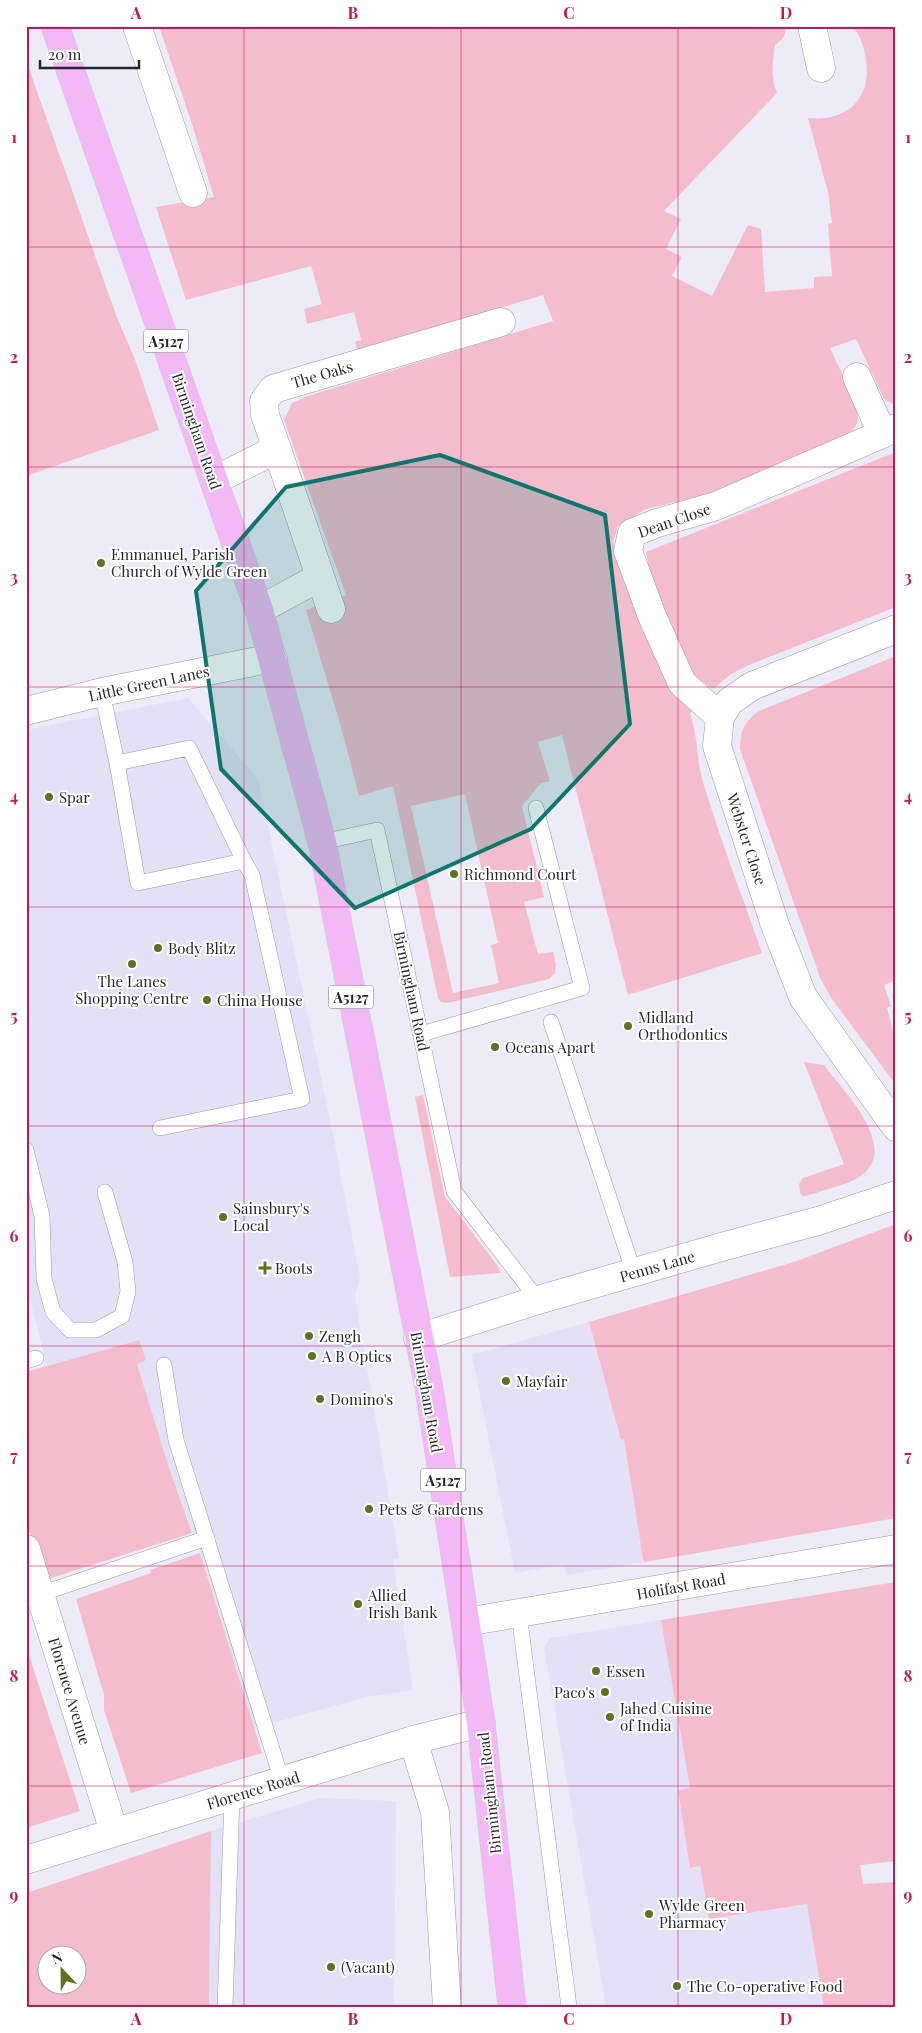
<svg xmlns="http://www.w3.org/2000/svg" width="922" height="2033" font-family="'Playfair Display',serif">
<rect width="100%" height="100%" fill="#edebf8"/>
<!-- built -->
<path fill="#e4e1f6" d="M 188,698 L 258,779 L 334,1139 L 360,1278 L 355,1297 L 399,1558 L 393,1560 L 413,1690 L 367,1697 L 254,1728 L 200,1553 L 168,1465 L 136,1364 L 138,1340 L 47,1366 L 26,1283 L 26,730 Z
M 589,1322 L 621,1439 L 624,1438 L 642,1557 L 645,1562 L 566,1575 L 564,1564 L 515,1573 L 472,1355 Z
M 661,1620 L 690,1788 L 678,1791 L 690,1867 L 700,1866 L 709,1918 L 807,1904 L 824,2007 L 606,2007 L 544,1648 L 550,1638 Z
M 321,1798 L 396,1801 L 394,2007 L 209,2007 L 211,1831 Z"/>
<!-- green -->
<path fill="#f3bdcd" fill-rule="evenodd" d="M 159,26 L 786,26 C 786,36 782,40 775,45 C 773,62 770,76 777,93 L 664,211 L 681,219 L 666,249 L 682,257 L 672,276 L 712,296 L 748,225 L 761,229 L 765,292 L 814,288 L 814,277 L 832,276 L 828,224 L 832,223 L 828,192 L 808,118 C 845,122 872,100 866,61 C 865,48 861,36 852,26 L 896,26 L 896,406 L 884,399 L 856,339 L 830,348 C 836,364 863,407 857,423 C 855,429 849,433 843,437 L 720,491 L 646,509 L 618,526 L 613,542 L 667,685 L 676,697 L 693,708 L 690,714 C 698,734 696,757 702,778 C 719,837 742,895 762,953 L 628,995 L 562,735 L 538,742 L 550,781 L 541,783 L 522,806 L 544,897 L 524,902 L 538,954 L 553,952 L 556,965 L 555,973 L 549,979 L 447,1003 L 441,1002 L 438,998 L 393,786 L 359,796 L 341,727 L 306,610 L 346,595 L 284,420 L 292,403 L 308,396 L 553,321 L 543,295 L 358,351 L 355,342 L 361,340 L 354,312 L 307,324 L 304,309 L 322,304 L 311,266 L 186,300 L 156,207 L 214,197 L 194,130 ZM 465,794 L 498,943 L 491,945 L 499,983 L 453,993 L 411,806 Z
M 26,60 L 116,315 L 136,362 L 159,430 L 26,476 Z
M 896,452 L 896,607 L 749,665 L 731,674 L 713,689 L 689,672 L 682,660 L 650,572 L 646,552 Z
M 896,656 L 896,980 L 884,985 L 891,1006 L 887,1008 L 894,1035 L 896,1035 L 896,1085 L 832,999 L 821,980 L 740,749 C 740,731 745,721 759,711 Z
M 804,1062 L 824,1065 C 844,1092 903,1149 858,1178 C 844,1186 819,1191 803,1197 L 800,1193 L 799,1184 L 803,1178 L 844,1164 Z
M 423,1095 L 445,1197 L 497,1265 L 501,1273 L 450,1277 L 415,1097 Z
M 896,1224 L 896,1518 L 645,1562 L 643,1560 L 624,1439 L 621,1440 L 589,1322 L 794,1262 Z
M 139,1340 L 146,1360 L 137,1364 L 168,1465 L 192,1533 L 45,1580 L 26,1520 L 26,1372 Z
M 200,1553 L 262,1753 L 131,1793 L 104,1710 L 104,1695 L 76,1599 L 151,1573 L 150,1570 Z
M 896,1582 L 896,1861 L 860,1865 L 863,1884 L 896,1882 L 896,2007 L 824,2007 L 807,1904 L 709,1919 L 700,1866 L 690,1868 L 678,1790 L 690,1788 L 661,1620 Z
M 26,1646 L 80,1811 L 26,1828 Z
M 211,1831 L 209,2007 L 26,2007 L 26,1893 ZM 48,1956 L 78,1956 L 78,1986 L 48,1986 Z"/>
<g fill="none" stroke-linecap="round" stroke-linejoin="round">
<defs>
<path id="lane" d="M 102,692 L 117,763 L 138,883 L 244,861 L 252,875 L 302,1099 L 160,1128
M 117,763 L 189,748 L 244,861
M 322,842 L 377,830 L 454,1191 L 538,1300
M 551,1022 L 634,1273
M 421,1034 L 582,988 L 536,808
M 26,1150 L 42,1216 L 44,1279 L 53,1312 L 70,1330 L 96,1330 L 122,1316 L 128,1291 L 125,1262 L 105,1192
M 26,1361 L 36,1358
M 164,1365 L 176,1440 L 282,1781
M 40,1594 L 207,1538
M 519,1613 L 569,2007
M 225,2007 L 232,1796"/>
<path id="street" d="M 137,26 L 193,193
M 812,26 L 821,68
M 857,377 L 882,433
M 277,449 L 331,609
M 215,480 L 277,449 L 265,415 L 264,401 L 273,389 L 501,322
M 259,610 L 320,577
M 896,629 L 752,686 L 729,702 L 720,717 L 717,746 L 775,925 L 803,997 L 896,1127
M 26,711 L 102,692 L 273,658
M 720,717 L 682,683 L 652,616 L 628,551 L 632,533 L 657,523 L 716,506 L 896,428
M 26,1549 L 114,1832
M 466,1622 L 896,1549
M 413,1740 L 435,1812 L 447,2007
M 26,1860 L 413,1740 L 481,1723"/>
<path id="secondary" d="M 418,1338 L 538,1300 L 725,1246 L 818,1221 L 896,1195"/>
<path id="primary" d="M 55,26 L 259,610 L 322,842 L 429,1388 L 481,1723 L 512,2007"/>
</defs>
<!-- lane casing -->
<use href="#lane" stroke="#9a98a4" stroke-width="16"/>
<!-- street casing -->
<use href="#street" stroke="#9a98a4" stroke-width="29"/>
<!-- secondary casing -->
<use href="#secondary" stroke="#9a98a4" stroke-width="29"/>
<!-- primary casing -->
<use href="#primary" stroke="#cfcfd0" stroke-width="29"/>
<!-- lane -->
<use href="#lane" stroke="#fff" stroke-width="15"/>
<!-- street -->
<use href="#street" stroke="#fff" stroke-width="28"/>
<!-- secondary -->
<use href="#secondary" stroke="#fff" stroke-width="28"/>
<!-- primary -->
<use href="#primary" stroke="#f3b9f6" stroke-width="28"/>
</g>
<!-- marked area -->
<path fill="#0f766e" fill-opacity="0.2" stroke="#0f766e" stroke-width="4" stroke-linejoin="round" d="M 440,455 L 605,515 L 630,724 L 531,829 L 355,908 L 221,769 L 196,591 L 286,487 Z"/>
<!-- grid -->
<path fill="none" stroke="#c2185b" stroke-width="1" stroke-opacity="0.55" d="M 244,26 L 244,2007M 461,26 L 461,2007M 678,26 L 678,2007M 26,247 L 896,247M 26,467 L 896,467M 26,687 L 896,687M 26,907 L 896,907M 26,1126 L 896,1126M 26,1346 L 896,1346M 26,1566 L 896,1566M 26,1786 L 896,1786"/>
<!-- markers -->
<g fill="#5d7222" stroke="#fff" stroke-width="2">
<circle cx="101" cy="563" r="5"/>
<circle cx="49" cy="797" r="5"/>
<circle cx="454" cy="874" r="5"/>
<circle cx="158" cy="948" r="5"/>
<circle cx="132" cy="964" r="5"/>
<circle cx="207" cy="1000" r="5"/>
<circle cx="628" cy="1026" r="5"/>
<circle cx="495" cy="1047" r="5"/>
<circle cx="223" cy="1217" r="5"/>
<path d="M262.5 1260.5h5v5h5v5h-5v5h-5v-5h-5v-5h5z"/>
<circle cx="309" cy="1336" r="5"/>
<circle cx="312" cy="1356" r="5"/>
<circle cx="506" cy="1381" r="5"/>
<circle cx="320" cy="1399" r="5"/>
<circle cx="369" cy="1509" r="5"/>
<circle cx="358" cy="1604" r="5"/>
<circle cx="596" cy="1671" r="5"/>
<circle cx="605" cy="1692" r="5"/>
<circle cx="610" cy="1717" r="5"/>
<circle cx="649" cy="1914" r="5"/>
<circle cx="331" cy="1967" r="5"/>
<circle cx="677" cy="1986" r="5"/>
</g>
<g text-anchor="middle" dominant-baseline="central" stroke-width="4" stroke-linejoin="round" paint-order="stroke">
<!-- shield labels -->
<g fill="#fff" stroke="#66666a" stroke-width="1">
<rect x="143.5" y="329.5" width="45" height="23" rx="4"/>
<rect x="328.5" y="985.5" width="45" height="23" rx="4"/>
<rect x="420.5" y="1468.5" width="45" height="23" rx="4"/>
</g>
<g font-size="14" font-weight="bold" fill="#25252a">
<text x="166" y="341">A5127</text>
<text x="351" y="997">A5127</text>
<text x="443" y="1480">A5127</text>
</g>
<!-- street labels -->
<g font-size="15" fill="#25252a" stroke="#fff">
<text transform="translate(322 374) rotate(-16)">The Oaks</text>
<text transform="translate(197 431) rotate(71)">Birmingham Road</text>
<text transform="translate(674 520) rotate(-19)">Dean Close</text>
<text transform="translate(149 683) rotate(-12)">Little Green Lanes</text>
<text transform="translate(747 839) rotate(72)">Webster Close</text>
<text transform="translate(412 991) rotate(78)">Birmingham Road</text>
<text transform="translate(657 1266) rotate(-16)">Penns Lane</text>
<text transform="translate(427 1392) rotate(80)">Birmingham Road</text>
<text transform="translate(681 1586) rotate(-10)">Holifast Road</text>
<text transform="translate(70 1691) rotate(73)">Florence Avenue</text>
<text transform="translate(253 1790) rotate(-17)">Florence Road</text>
<text transform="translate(489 1793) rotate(-96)">Birmingham Road</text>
</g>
<!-- poi labels -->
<g font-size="15" fill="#25252a" stroke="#fff" text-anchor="start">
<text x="111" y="554">Emmanuel, Parish<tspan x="111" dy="17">Church of Wylde Green</tspan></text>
<text x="59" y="797">Spar</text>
<text x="464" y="874">Richmond Court</text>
<text x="168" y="948">Body Blitz</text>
<text x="132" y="981" text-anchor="middle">The Lanes<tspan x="132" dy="17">Shopping Centre</tspan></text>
<text x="217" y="1000">China House</text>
<text x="638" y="1017">Midland<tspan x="638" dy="17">Orthodontics</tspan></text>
<text x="505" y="1047">Oceans Apart</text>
<text x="233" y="1208">Sainsbury's<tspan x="233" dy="17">Local</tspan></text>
<text x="275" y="1268">Boots</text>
<text x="319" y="1336">Zengh</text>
<text x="322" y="1356">A B Optics</text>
<text x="516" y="1381">Mayfair</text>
<text x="330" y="1399">Domino's</text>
<text x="379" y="1509">Pets &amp; Gardens</text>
<text x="368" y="1595">Allied<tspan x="368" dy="17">Irish Bank</tspan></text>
<text x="606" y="1671">Essen</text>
<text x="595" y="1692" text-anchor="end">Paco's</text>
<text x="620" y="1708">Jahed Cuisine<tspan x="620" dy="17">of India</tspan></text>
<text x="659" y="1905">Wylde Green<tspan x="659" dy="17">Pharmacy</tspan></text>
<text x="341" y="1967">(Vacant)</text>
<text x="687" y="1986">The Co-operative Food</text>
</g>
</g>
<!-- border -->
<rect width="922" height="2033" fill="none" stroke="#ffffff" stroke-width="55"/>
<!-- north arrow -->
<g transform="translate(62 1970) rotate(338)"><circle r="24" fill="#ffffff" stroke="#a8a8aa"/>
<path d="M0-4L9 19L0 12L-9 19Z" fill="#5d7222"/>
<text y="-8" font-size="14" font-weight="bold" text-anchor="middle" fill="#25252a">N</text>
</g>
<!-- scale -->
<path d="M40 60v8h99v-8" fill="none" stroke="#25252a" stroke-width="2.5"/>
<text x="48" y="60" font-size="15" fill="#25252a" stroke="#ffffff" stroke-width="4" paint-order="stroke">20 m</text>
<rect x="28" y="28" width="866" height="1978" fill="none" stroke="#c2185b" stroke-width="2"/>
<g font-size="16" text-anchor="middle" font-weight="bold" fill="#c2185b">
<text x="136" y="19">A</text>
<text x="353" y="19">B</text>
<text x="569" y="19">C</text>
<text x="786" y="19">D</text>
<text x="14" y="143">1</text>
<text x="908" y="143">1</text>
<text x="14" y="363">2</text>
<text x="908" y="363">2</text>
<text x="14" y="583">3</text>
<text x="908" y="583">3</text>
<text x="14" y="802">4</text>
<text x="908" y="802">4</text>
<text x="14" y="1022">5</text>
<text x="908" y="1022">5</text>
<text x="14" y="1242">6</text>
<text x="908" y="1242">6</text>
<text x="14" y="1462">7</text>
<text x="908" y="1462">7</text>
<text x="14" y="1682">8</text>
<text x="908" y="1682">8</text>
<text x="14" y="1901">9</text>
<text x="908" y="1901">9</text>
<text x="136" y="2025">A</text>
<text x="353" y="2025">B</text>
<text x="569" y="2025">C</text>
<text x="786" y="2025">D</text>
</g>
</svg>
